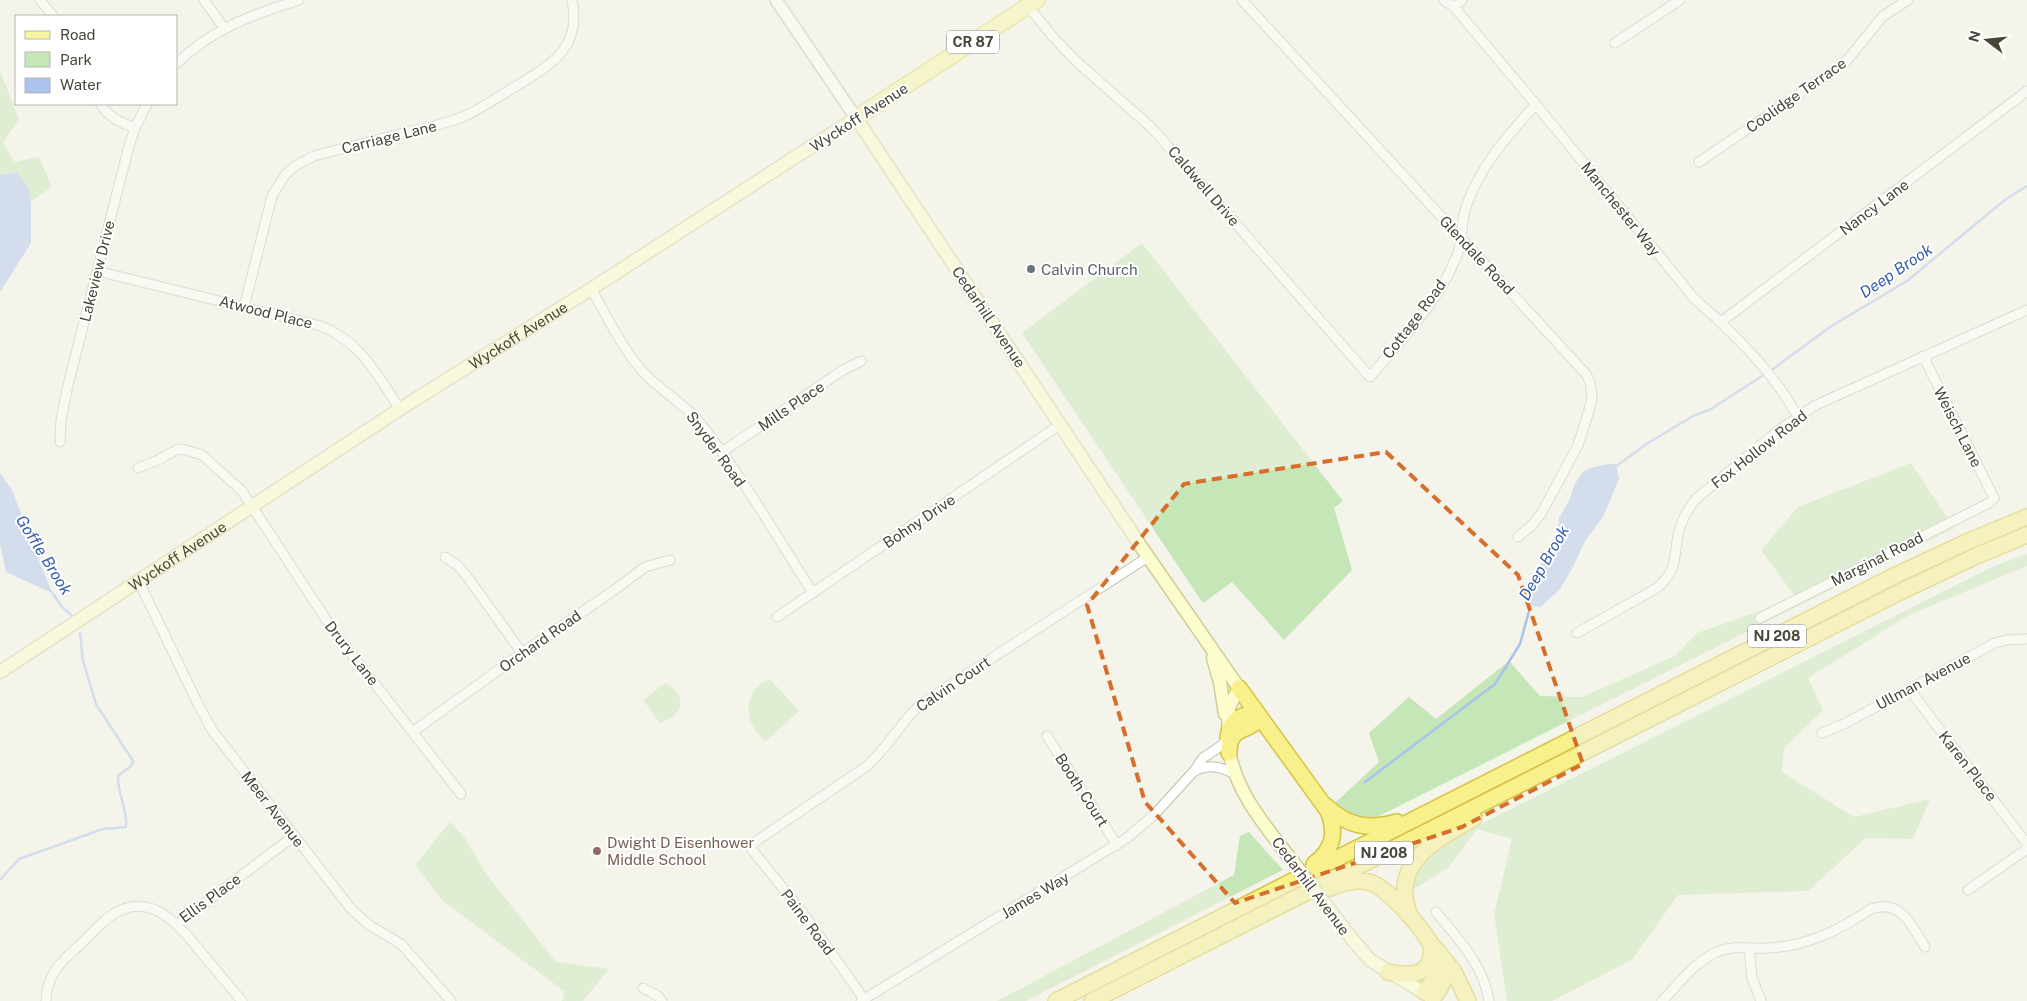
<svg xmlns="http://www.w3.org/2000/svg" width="2027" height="1001" font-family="'Public Sans',sans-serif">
<rect width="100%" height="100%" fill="#f4f4eb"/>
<!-- green -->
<path fill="#c5e6b6" d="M 0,71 L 19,119 L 3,143 L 15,162 L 39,157 L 52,187 L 31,201 L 28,187 L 17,172 L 0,175 Z
M 1142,243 L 1343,501 L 1334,508 L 1352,570 L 1284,640 L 1232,582 L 1203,603 L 1022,333 Z
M 1911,463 L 1954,528 L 1365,823 L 1335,803 L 1379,762 L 1369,733 L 1409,697 L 1436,719 L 1509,661 L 1540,696 L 1582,697 L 1675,656 L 1697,633 L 1796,598 L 1761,550 L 1798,507 Z
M 2027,554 L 2027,566 L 1909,615 L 1808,678 L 1823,710 L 1784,748 L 1782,772 L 1854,817 L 1930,799 L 1913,839 L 1866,838 L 1808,891 L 1678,895 L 1632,960 L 1552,1001 L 1507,1001 L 1494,914 L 1512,839 L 1477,829 L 1448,868 L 1404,895 L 1414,858 L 1994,566 Z
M 770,679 L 799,711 L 766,741 C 742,724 742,689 770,679 Z
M 665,683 C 689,695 683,716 660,723 L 643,700 Z
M 450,822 L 465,838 L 486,874 L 556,962 L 609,969 L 583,1001 L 562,1001 L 564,991 L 442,900 L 415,865 Z
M 1249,832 L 1283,870 L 1026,1001 L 997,1001 L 1234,875 L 1240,836 Z"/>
<!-- water -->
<path fill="#abc2ed" d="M 17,172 L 28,187 L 31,201 L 31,243 L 0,292 L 0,175 Z
M 1609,464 L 1616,464 L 1619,479 L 1603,517 L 1585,541 L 1573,567 L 1560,589 L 1541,607 L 1531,606 L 1529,593 L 1535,576 L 1548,548 L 1558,531 L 1559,518 L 1570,499 L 1574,485 L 1583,472 L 1590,468 Z
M 0,473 L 12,490 L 52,593 L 6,572 L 0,545 Z"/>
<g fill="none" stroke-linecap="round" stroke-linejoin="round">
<!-- stream -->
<path stroke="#abc2ed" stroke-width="2.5" d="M 1773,369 L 1830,327 L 1907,281 L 2006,199 L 2027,186
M 1615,467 L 1648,443 L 1693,416 L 1711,409 L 1762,376
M 51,591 L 62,607 L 71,615
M 1365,782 L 1495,684 L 1520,644 L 1531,604
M 0,880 L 19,859 L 103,829 L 126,827 C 128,809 117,794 118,776 L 131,766 L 133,761 L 96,704 L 83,661 L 80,633"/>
<defs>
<path id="minor" d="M 40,0 L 53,16
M 204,0 L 224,28
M 1242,0 L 1586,374 L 1590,382 L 1592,398 L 1588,414 L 1578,445 L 1541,514 L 1532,525 L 1518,537
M 1444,0 L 1454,7 L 1533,101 L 1693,297 C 1702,307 1713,314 1722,324 C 1751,351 1779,382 1798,417
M 1028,6 L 1054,38 L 1077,62 L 1152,128 L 1370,377 C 1397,344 1429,312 1449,273 C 1452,266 1457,257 1459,249 C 1463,235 1461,221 1466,207 C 1481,164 1507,137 1536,104
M 1454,7 L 1462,0
M 1615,43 L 1680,0
M 176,64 C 212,29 251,15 299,0
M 101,104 C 109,118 120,122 135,128
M 1699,162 L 1845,63 L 1883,16 L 1908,0
M 97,271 L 321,326 C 361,342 377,375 400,409
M 591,289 C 608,317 622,349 644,373 C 661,391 684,403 700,423 C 742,476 777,537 813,593
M 244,307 L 272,196 L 285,175 L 295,166 L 314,156 C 345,148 376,140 407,132 C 427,128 446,124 465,116 C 484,107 501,95 518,85 C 552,64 582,47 572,0
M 1721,322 L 2027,91
M 60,442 L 61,420 L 68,385 L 129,146 L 135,128 L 147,104
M 722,452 L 843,370 L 861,361
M 138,468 L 158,460 L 178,449 L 186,450 L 202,455 L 242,491 L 335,633 L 461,794
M 445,557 L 457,565 L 466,575 L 522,653
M 139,582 L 198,704 L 212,730 L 352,910 L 369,925 L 401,944 L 451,1001
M 777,617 L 1061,424
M 1760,618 L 1989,503 L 1994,498 L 1923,356
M 1577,633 L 1657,588 C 1679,569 1673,556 1679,531 C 1682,519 1688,509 1696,499 L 1779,430 L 1816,405 L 2027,310
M 1909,689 L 2027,844
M 414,731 L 522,653 L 613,591 L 645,567 L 670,560
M 1822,733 L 1844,724 L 1995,643 L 2006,640 L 2027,639
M 1047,736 L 1117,845
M 1195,771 C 1209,763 1223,767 1236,775
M 1968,890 L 2027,849
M 1436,912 C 1458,939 1484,965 1489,1001
M 177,924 L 294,836
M 1749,948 L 1752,978 L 1761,1001
M 643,988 L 658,996 L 662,1001
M 864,999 L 803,913 L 749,846 L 867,766 C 888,747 900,723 921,704 L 1148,557
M 46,1001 C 46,973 64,959 83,942 C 94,931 107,916 121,910 C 158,894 185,933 205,957 C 217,971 229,986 242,1001
M 861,1001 L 1127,838 L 1154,815 L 1194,771 L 1203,758 L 1222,745 L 1228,737
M 1662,1001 C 1680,983 1695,961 1719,951 C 1735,945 1752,949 1769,948 C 1808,946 1839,930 1871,909 C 1902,899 1911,925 1925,947"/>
<path id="tertiary" d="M 776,0 L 856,118"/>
<g id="secondary">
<path d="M 1213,658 L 1220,682 L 1225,714"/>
<path id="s1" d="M 0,672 L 400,409 L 591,289 L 856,118 L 1144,551 L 1239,688 L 1229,707 L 1228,735"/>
<path d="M 1228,744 C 1234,793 1268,829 1297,867"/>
<path d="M 1322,900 L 1352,939 L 1370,960 L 1431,997"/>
</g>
<path id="primary" d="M 856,118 L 1037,0"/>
<path id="trunk" d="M 1239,688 L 1328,811 C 1337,833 1333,850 1314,864
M 1228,737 C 1230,720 1244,710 1260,718
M 1229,753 C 1229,725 1247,734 1260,718
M 1326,806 C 1348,827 1369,830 1397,822
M 1330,888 C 1343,883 1358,878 1372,883 C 1391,891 1435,940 1438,961 C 1439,973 1432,984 1424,992
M 1409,913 C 1390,862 1438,839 1474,818
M 1435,948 L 1454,972 L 1468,1001
M 1388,972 C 1409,977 1435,976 1431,946
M 1433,998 L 1440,988 L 1446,975
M 1056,1001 L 1892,577 L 1969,541 L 2027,517
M 1092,1001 L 1904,590 L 1974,557 L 2027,535"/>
</defs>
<!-- minor casing -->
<use href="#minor" stroke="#bfbead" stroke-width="11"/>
<!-- tertiary casing -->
<use href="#tertiary" stroke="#bfbead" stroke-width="14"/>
<!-- secondary casing -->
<use href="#secondary" stroke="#cecd9b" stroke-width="15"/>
<!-- primary casing -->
<use href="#primary" stroke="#ded76f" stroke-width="18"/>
<!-- trunk casing -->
<use href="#trunk" stroke="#d5c344" stroke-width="18"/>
<!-- minor -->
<use href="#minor" stroke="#fff" stroke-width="9"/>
<!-- tertiary -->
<use href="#tertiary" stroke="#fff" stroke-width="11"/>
<!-- secondary -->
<use href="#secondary" stroke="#fcfccd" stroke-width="12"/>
<!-- primary -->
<use href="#primary" stroke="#f9f59f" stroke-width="15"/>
<!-- trunk -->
<use href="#trunk" stroke="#f8f08a" stroke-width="15"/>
<defs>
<path id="secondary-bridge" d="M 1297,867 L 1322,900"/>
</defs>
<!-- secondary-bridge casing -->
<use href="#secondary-bridge" stroke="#cecd9b" stroke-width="15" stroke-linecap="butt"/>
<!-- secondary-bridge -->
<use href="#secondary-bridge" stroke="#fcfccd" stroke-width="12"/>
</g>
<!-- marked area -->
<path d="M0 0H2027V1001H0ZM 1386,452 L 1518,575 L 1583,764 L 1462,827 L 1235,903 L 1145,802 L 1087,605 L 1184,484 Z" fill="#f4f4eb" fill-opacity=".55" fill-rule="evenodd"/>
<path fill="none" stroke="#d56f2b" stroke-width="4" stroke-dasharray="10 6" stroke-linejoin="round" d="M 1386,452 L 1518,575 L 1583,764 L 1462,827 L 1235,903 L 1145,802 L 1087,605 L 1184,484 Z"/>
<!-- markers -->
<circle fill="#6b7280" stroke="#fff" stroke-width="2" cx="1031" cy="269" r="5"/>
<circle fill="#8d6e63" stroke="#fff" stroke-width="2" cx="597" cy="851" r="5"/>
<g text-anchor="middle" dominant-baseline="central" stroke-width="4" stroke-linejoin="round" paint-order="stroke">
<!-- shield labels -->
<g fill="#fff" stroke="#7f7e74" stroke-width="1">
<rect x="947" y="30.5" width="52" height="23" rx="4"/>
<rect x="1748" y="624.5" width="58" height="23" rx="4"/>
<rect x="1355" y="841.5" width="58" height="23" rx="4"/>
</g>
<g font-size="14" font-weight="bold" fill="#484639">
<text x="973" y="42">CR 87</text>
<text x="1777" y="636">NJ 208</text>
<text x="1384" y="853">NJ 208</text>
</g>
<!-- street labels -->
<g font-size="15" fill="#484639" stroke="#fff">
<text transform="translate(1796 95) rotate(-35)">Coolidge Terrace</text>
<text transform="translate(859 117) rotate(-33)">Wyckoff Avenue</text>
<text transform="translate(389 137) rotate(-14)">Carriage Lane</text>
<text transform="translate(1204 186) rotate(49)">Caldwell Drive</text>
<text transform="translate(1874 207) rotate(-37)">Nancy Lane</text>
<text transform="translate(1621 209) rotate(51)">Manchester Way</text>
<text transform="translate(1477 255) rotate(47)">Glendale Road</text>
<text transform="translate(97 271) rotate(-76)">Lakeview Drive</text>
<text transform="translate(266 312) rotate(14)">Atwood Place</text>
<text transform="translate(989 317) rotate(56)">Cedarhill Avenue</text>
<text transform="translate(1414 319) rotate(-53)">Cottage Road</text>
<text stroke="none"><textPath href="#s1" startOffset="618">Wyckoff Avenue</textPath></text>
<text transform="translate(791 406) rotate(-34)">Mills Place</text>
<text transform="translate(1958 427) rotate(63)">Weisch Lane</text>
<text transform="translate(716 449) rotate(54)">Snyder Road</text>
<text transform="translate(1759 449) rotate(-38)">Fox Hollow Road</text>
<text transform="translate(919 521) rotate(-34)">Bohny Drive</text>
<text stroke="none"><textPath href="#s1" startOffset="212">Wyckoff Avenue</textPath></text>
<text transform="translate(1877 559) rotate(-27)">Marginal Road</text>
<text transform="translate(540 641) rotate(-35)">Orchard Road</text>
<text transform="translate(352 653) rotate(52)">Drury Lane</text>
<text transform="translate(1923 681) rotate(-28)">Ullman Avenue</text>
<text transform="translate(953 684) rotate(-34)">Calvin Court</text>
<text transform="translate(1968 766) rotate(52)">Karen Place</text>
<text transform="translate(1082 790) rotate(57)">Booth Court</text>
<text transform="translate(273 809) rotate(52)">Meer Avenue</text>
<text transform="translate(1311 886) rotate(53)">Cedarhill Avenue</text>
<text transform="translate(1035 895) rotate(-31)">James Way</text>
<text transform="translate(210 898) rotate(-36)">Ellis Place</text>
<text transform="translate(808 922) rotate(53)">Paine Road</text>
</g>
<!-- worship labels -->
<g font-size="15" fill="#5b616d" stroke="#fff" text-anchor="start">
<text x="1041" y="269">Calvin Church</text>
</g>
<!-- education labels -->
<g font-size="15" fill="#785e54" stroke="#fff" text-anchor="start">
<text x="607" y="842">Dwight D Eisenhower<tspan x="607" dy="17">Middle School</tspan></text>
</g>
<!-- water labels -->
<g font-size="16" font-style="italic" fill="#375faf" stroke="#fff">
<text transform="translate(1896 271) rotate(-34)">Deep Brook</text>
<text transform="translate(44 555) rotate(58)">Goffle Brook</text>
<text transform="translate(1544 563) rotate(-60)">Deep Brook</text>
</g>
</g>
<!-- legend -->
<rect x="15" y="15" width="162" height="90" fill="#ffffff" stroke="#b6b5b0"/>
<rect x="25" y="31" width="25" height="8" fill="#f9f59f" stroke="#b6b5b0"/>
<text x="60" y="40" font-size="15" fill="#484639">Road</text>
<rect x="25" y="52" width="25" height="15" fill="#c5e6b6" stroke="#b6b5b0"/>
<text x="60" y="65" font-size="15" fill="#484639">Park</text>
<rect x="25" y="78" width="25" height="15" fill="#abc2ed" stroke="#b6b5b0"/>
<text x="60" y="90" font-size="15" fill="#484639">Water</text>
<!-- north arrow -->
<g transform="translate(1987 40) rotate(286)" stroke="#ffffff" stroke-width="4" paint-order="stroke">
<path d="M0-4L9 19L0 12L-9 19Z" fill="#484639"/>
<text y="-8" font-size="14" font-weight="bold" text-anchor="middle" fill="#484639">N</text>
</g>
</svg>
